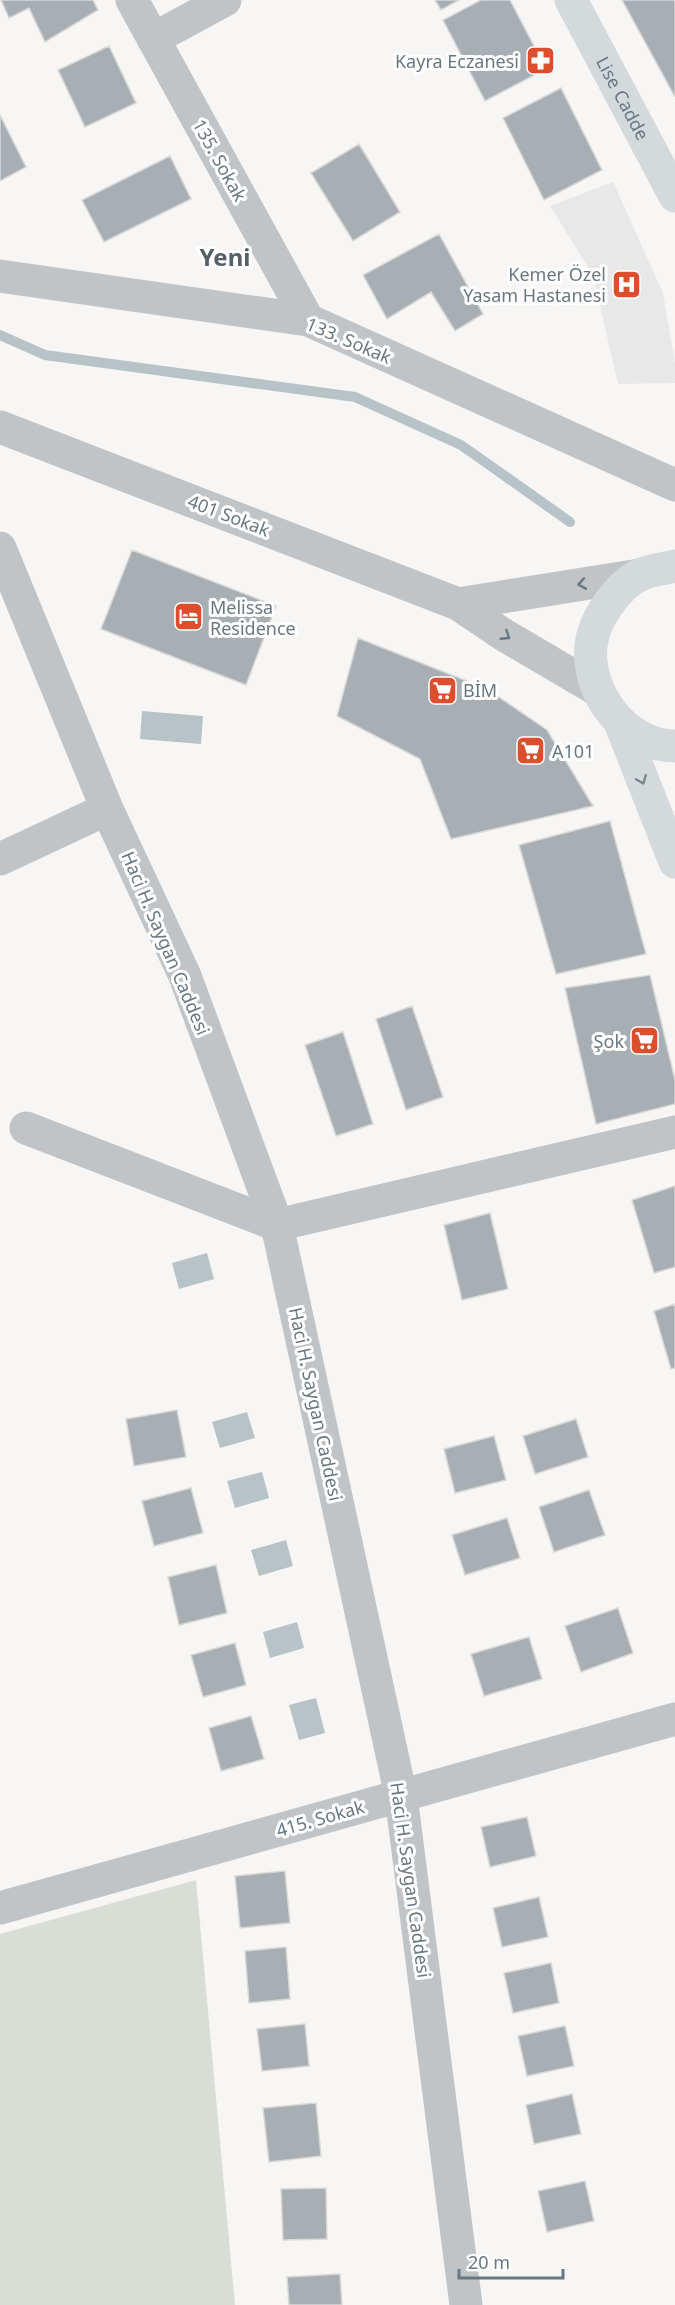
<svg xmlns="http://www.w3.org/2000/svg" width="675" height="2305" font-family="'Noto Sans',sans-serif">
<rect width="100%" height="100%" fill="#f7f6f4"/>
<!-- built -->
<path fill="#e7e8e7" d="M 613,182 L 663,293 L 675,363 L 675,383 L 618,384 L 593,275 L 550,206 Z"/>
<!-- green -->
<path fill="#d8ddd5" d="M 196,1880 L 235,2305 L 0,2305 L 0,1934 Z"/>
<!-- water -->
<path fill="#b7c3c7" d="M 142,711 L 203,716 L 201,744 L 140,739 Z
M 207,1253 L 214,1279 L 179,1289 L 172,1263 Z
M 247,1412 L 255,1438 L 220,1448 L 212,1422 Z
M 262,1472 L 269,1498 L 235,1508 L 227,1481 Z
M 286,1540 L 293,1566 L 259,1576 L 251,1550 Z
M 297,1622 L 304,1648 L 270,1658 L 263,1632 Z
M 316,1698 L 325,1733 L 299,1740 L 289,1705 Z"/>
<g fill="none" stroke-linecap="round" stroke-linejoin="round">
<!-- stream -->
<path stroke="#b7c3c7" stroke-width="10" d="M 0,335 L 45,355 L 355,397 L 461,445 L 570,522"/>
</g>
<!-- building -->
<path fill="#a7afb4" stroke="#d8d8d6" stroke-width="1.5" d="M 1,0 L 93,0 L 98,10 L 45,42 L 29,8 L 9,18 Z
M 435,0 L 459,0 L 441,10 Z
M 481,0 L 510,0 L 546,69 L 485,101 L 443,20 Z
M 622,0 L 675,0 L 675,97 Z
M 109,46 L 136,103 L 85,127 L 58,70 Z
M 561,88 L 602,170 L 544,200 L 503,118 Z
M 0,115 L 26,167 L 0,181 Z
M 359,144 L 400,212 L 353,241 L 311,173 Z
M 170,156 L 191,199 L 104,242 L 82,200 Z
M 439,234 L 483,314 L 455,331 L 431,292 L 387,319 L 363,275 Z
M 132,550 L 276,606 L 246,685 L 101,629 Z
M 358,638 L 487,689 L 547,730 L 593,806 L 451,839 L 420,759 L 337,716 Z
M 610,821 L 646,954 L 556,974 L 519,845 Z
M 650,975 L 675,1080 L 675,1104 L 596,1124 L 565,988 Z
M 412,1006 L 443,1097 L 406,1110 L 376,1019 Z
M 343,1032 L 373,1124 L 336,1136 L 305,1045 Z
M 675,1186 L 675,1267 L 654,1273 L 632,1200 Z
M 490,1213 L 508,1289 L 462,1300 L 444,1225 Z
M 675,1304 L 675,1368 L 671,1369 L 654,1311 Z
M 177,1410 L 186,1457 L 134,1466 L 126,1419 Z
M 576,1419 L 588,1457 L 535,1474 L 523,1436 Z
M 494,1436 L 506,1480 L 455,1493 L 444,1449 Z
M 191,1488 L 203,1533 L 154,1546 L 142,1501 Z
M 589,1490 L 605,1535 L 554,1552 L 539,1507 Z
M 507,1518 L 520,1558 L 465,1575 L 452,1535 Z
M 216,1565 L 227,1613 L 179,1625 L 168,1577 Z
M 618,1608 L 633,1653 L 581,1672 L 565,1626 Z
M 529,1637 L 542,1679 L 484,1696 L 471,1654 Z
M 235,1643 L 246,1685 L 203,1697 L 191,1655 Z
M 251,1716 L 264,1759 L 221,1771 L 209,1728 Z
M 527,1817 L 536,1856 L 490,1867 L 481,1827 Z
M 285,1871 L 290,1923 L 240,1928 L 235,1876 Z
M 539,1897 L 548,1937 L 502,1947 L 493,1908 Z
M 286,1947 L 290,1999 L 249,2003 L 245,1951 Z
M 551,1963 L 559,2003 L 513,2013 L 504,1973 Z
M 305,2024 L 309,2066 L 262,2071 L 257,2029 Z
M 565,2026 L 574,2066 L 527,2076 L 518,2036 Z
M 572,2094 L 581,2134 L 534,2144 L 526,2105 Z
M 316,2103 L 321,2156 L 269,2162 L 263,2108 Z
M 585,2181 L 594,2221 L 547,2232 L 538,2191 Z
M 326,2188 L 327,2239 L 283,2240 L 281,2189 Z
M 340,2274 L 342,2305 L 289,2305 L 287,2277 Z"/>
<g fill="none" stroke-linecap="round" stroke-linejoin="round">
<!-- minor -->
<path stroke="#c0c4c7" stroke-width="33" d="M 132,0 L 308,320
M 153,39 L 225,0
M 0,276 L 308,320 L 675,485
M 0,427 L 458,604 L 504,635 L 596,689
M 0,548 L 107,809 L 185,976 L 277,1225 L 401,1796 L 466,2305
M 458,604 L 640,575
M 0,859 L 107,809
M 26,1128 L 277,1225 L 675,1132
M 0,1908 L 675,1719"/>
<!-- major -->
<g stroke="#d4d9dc" stroke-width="33">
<path id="s1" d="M 571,0 L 675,196"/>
<path d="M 675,566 C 664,569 649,570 639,575 C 617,587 594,619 591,645 C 586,693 626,746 675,746"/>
<path d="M 621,725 L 675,862"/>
</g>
</g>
<!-- one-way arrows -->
<defs><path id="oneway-chevron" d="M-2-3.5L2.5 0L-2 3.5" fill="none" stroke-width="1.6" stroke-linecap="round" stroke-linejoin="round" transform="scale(1.5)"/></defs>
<g stroke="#677883">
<use href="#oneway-chevron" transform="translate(582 584) rotate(170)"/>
<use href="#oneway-chevron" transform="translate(506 636) rotate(33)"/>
</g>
<use stroke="#778790" href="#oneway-chevron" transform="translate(642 780) rotate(68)"/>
<!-- icons -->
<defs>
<symbol id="pharmacy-square" viewBox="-11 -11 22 22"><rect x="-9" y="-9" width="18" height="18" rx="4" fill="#dd4e2d" stroke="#fff"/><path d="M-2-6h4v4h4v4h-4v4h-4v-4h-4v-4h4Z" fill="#fff"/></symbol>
<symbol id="hospital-square" viewBox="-11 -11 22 22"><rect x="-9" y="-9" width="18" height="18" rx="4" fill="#dd4e2d" stroke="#fff"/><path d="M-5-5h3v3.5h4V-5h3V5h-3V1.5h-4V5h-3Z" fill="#fff"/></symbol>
<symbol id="hotel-square" viewBox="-11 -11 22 22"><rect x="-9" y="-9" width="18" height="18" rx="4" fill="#dd4e2d" stroke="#fff"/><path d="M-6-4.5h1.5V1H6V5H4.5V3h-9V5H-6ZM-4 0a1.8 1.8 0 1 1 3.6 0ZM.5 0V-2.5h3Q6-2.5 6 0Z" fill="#fff"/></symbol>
<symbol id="supermarket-square" viewBox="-11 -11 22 22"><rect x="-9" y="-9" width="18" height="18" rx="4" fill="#dd4e2d" stroke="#fff"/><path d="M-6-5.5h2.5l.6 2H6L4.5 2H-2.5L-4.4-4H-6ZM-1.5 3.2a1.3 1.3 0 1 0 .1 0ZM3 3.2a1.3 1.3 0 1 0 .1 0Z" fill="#fff"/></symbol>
</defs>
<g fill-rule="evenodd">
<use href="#pharmacy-square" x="524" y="44" width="33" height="33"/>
<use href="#hospital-square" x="610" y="268" width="33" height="33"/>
<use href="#hotel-square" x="172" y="600" width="33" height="33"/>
<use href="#supermarket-square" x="426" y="674" width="33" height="33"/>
<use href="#supermarket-square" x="514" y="734" width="33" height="33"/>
<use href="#supermarket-square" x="628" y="1024" width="33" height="33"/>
</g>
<g text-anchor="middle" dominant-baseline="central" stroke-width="6" stroke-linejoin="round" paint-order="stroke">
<!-- poi labels -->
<g font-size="18" fill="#677883" stroke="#fff" text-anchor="end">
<text x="519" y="61">Kayra Eczanesi</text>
<text x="606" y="274">Kemer Özel<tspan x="606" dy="21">Yasam Hastanesi</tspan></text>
<text x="210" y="607" text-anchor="start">Melissa<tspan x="210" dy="21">Residence</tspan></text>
<text x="463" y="690" text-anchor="start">BİM</text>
<text x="552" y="751" text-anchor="start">A101</text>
<text x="624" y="1041">Şok</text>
</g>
<!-- street labels -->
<g font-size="18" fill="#677883" stroke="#fff">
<text stroke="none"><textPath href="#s1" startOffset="111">Lise Cadde</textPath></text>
<text transform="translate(220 160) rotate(61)">135. Sokak</text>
<text transform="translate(349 340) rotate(23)">133. Sokak</text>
<text transform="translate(229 515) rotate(21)">401 Sokak</text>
<text transform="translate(166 943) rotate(67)">Haci H. Saygan Caddesi</text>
<text transform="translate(316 1404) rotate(78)">Haci H. Saygan Caddesi</text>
<text transform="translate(320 1818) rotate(-16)">415. Sokak</text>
<text transform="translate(411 1880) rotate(82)">Haci H. Saygan Caddesi</text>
</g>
<!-- district labels -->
<g font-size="24" font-weight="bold" fill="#546169" stroke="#fff">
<text x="225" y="256">Yeni</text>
</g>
</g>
<!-- scale -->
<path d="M459 2269v9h104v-9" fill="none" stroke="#677883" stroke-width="3"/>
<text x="468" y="2269" font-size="18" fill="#677883" stroke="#ffffff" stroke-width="4.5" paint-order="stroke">20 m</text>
</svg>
